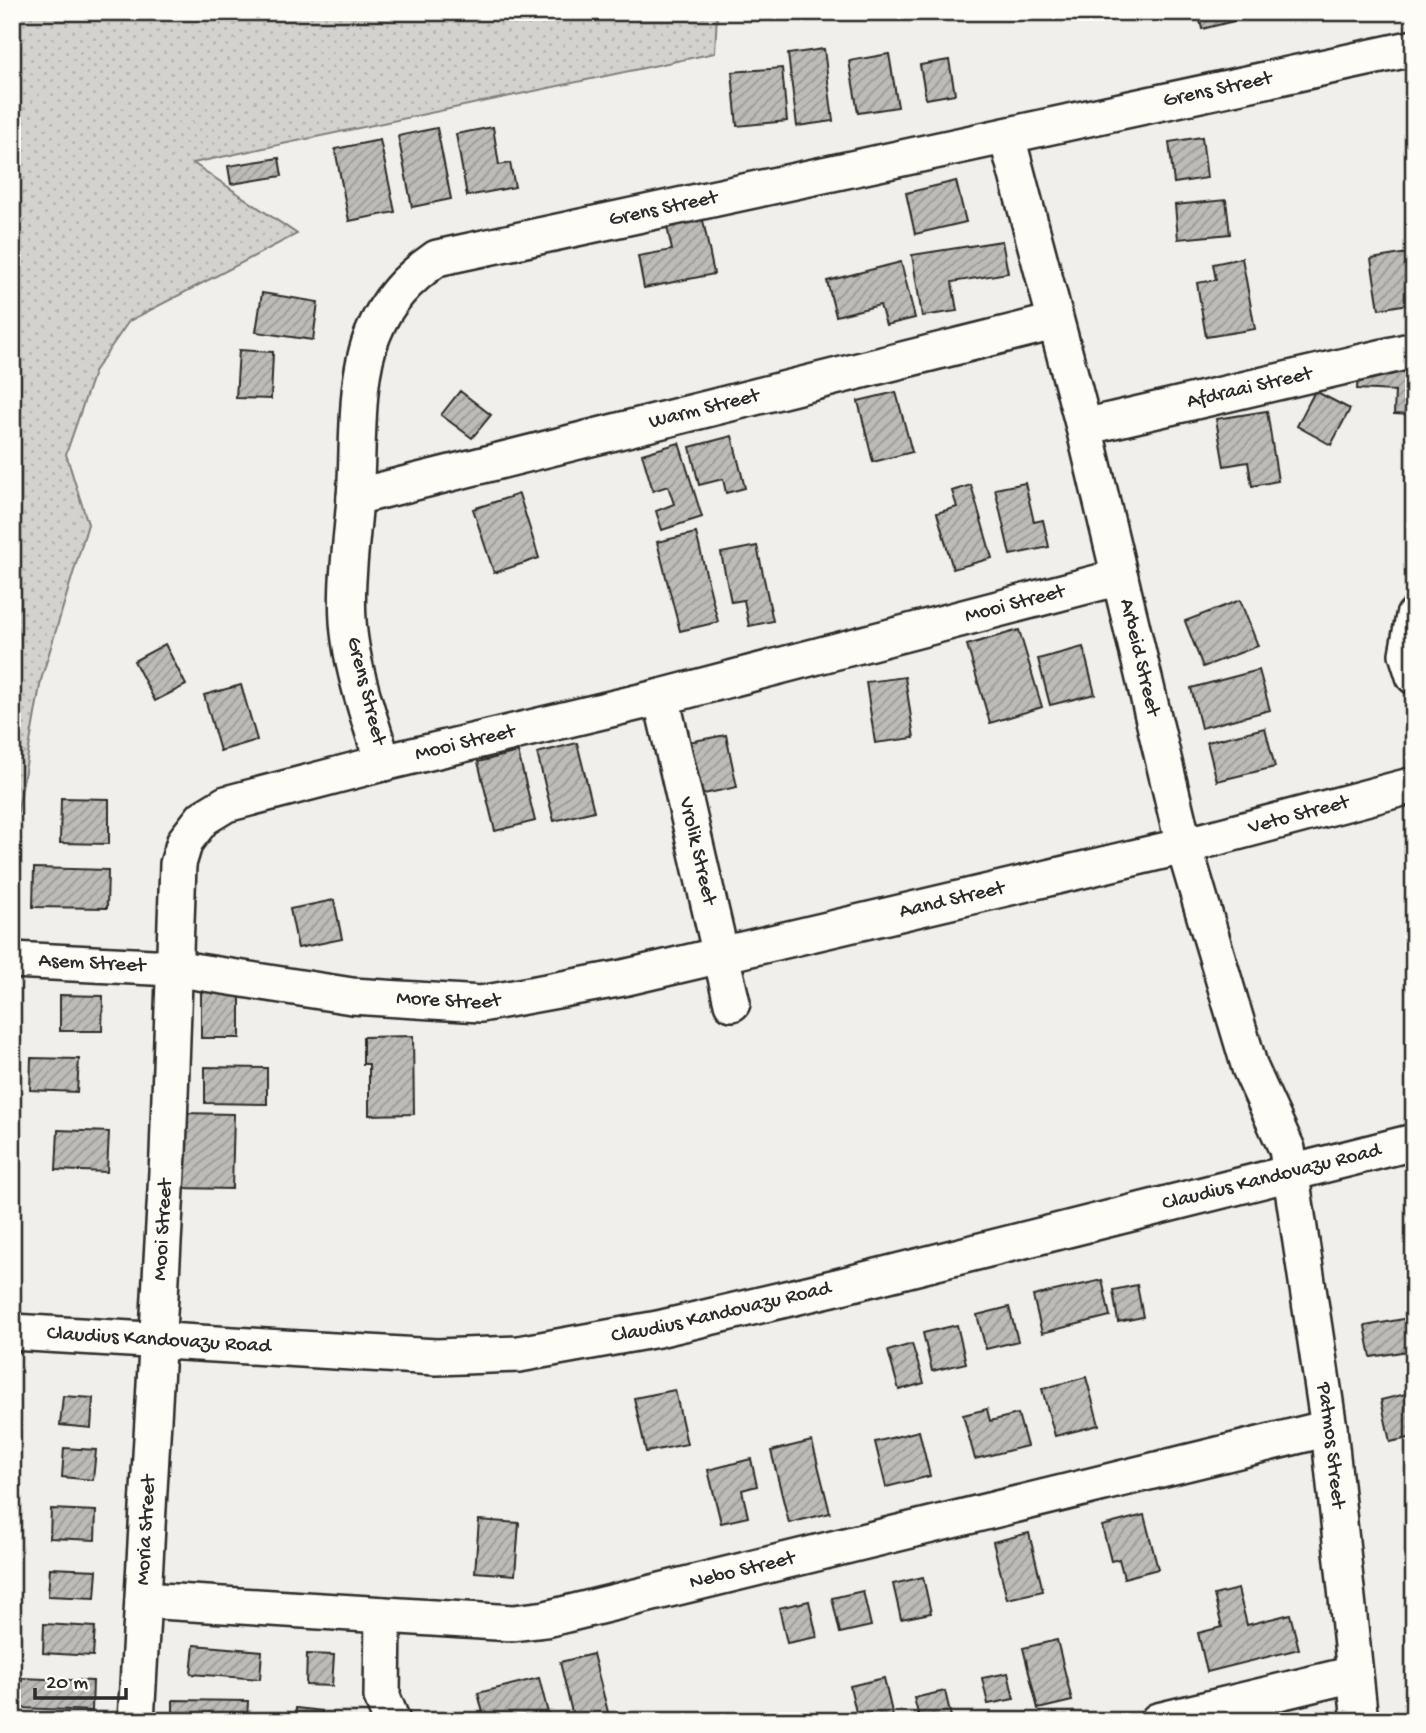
<svg xmlns="http://www.w3.org/2000/svg" width="1426" height="1733" font-family="'Gochi Hand',sans-serif">
<defs>
<pattern id="grass-dots" width="8" height="8" patternUnits="userSpaceOnUse" patternTransform="scale(1.75)"><rect width="8" height="8" fill="#d3d2cf"/><path d="M2 2h.1M6 6h.1" fill="none" stroke="#b5b4b2" stroke-width="1.8" stroke-linecap="round"/></pattern>
<pattern id="building-hatch" width="6" height="6" patternUnits="userSpaceOnUse" patternTransform="scale(1.75)"><rect width="6" height="6" fill="#bdbcb8"/><path d="M-1 1l2-2M0 6l6-6M5 7l2-2" fill="none" stroke="#9a9996"/></pattern>
</defs>
<rect width="100%" height="100%" fill="#f0efeb"/>
<filter id="ink" filterUnits="userSpaceOnUse"><feTurbulence type="fractalNoise" baseFrequency=".0143" numOctaves="2"/><feDisplacementMap in="SourceGraphic" scale="14" xChannelSelector="R" yChannelSelector="G"/><feConvolveMatrix kernelMatrix="1 2 1 2 8 2 1 2 1" color-interpolation-filters="sRGB"/></filter>
<g filter="url(#ink)">
<!-- grass -->
<path fill="url(#grass-dots)" stroke="#7f7e7d" stroke-width="2" d="M 12,12 L 717,12 L 715,53 L 193,163 L 297,234 L 129,321 L 95,370 L 66,454 L 88,524 L 41,680 L 12,845 Z"/>
<!-- building -->
<path fill="url(#building-hatch)" stroke="#2b2b2b" stroke-width="2" d="M 1198,12 L 1232,12 L 1234,21 L 1202,29 Z
M 824,49 L 833,121 L 797,126 L 788,54 Z
M 889,54 L 898,107 L 858,113 L 849,61 Z
M 949,60 L 955,94 L 926,99 L 920,65 Z
M 782,68 L 787,121 L 737,126 L 732,72 Z
M 493,127 L 499,165 L 510,163 L 515,187 L 467,196 L 456,134 Z
M 437,128 L 451,199 L 412,207 L 398,136 Z
M 1202,137 L 1207,178 L 1174,183 L 1169,142 Z
M 380,140 L 395,212 L 349,221 L 335,149 Z
M 279,158 L 282,176 L 231,184 L 228,166 Z
M 956,181 L 966,222 L 915,234 L 906,193 Z
M 1226,200 L 1230,234 L 1178,239 L 1175,205 Z
M 702,215 L 714,274 L 644,288 L 638,256 L 672,250 L 666,222 Z
M 1002,241 L 1008,273 L 952,282 L 957,311 L 922,316 L 912,255 Z
M 1414,252 L 1414,303 L 1379,309 L 1371,259 Z
M 1242,258 L 1255,329 L 1206,337 L 1197,283 L 1216,280 L 1213,264 Z
M 901,262 L 915,318 L 886,325 L 880,305 L 836,316 L 827,281 Z
M 262,293 L 318,302 L 313,340 L 256,332 Z
M 239,350 L 273,352 L 271,399 L 236,398 Z
M 1358,371 L 1414,373 L 1414,415 L 1394,414 L 1395,391 L 1357,389 Z
M 460,391 L 491,415 L 472,438 L 441,415 Z
M 1315,391 L 1350,409 L 1331,445 L 1297,426 Z
M 896,392 L 912,452 L 873,462 L 858,401 Z
M 1267,411 L 1278,481 L 1252,486 L 1248,462 L 1224,466 L 1216,419 Z
M 732,436 L 745,488 L 726,493 L 723,479 L 699,485 L 690,447 Z
M 679,443 L 702,517 L 662,530 L 656,511 L 674,504 L 668,486 L 653,491 L 642,454 Z
M 1025,483 L 1034,522 L 1043,520 L 1049,547 L 1010,555 L 995,489 Z
M 971,485 L 992,558 L 953,569 L 937,513 L 957,507 L 952,491 Z
M 519,494 L 539,558 L 494,573 L 473,509 Z
M 696,533 L 718,622 L 680,631 L 657,542 Z
M 757,546 L 773,621 L 749,626 L 744,600 L 731,602 L 721,553 Z
M 1240,600 L 1258,646 L 1203,667 L 1185,621 Z
M 1019,630 L 1042,707 L 990,723 L 967,645 Z
M 165,644 L 186,685 L 155,701 L 134,661 Z
M 1083,647 L 1095,694 L 1050,705 L 1038,659 Z
M 1259,670 L 1270,710 L 1201,728 L 1191,688 Z
M 905,677 L 914,738 L 875,743 L 866,682 Z
M 241,685 L 257,740 L 220,751 L 204,695 Z
M 1265,728 L 1275,767 L 1217,781 L 1207,742 Z
M 726,735 L 737,787 L 694,796 L 683,743 Z
M 577,743 L 594,811 L 554,821 L 537,753 Z
M 518,752 L 535,821 L 495,831 L 478,762 Z
M 61,798 L 109,799 L 109,844 L 60,843 Z
M 34,868 L 108,870 L 107,908 L 33,907 Z
M 334,900 L 342,939 L 298,948 L 290,909 Z
M 201,992 L 240,992 L 240,1038 L 201,1038 Z
M 60,995 L 103,996 L 102,1031 L 60,1031 Z
M 413,1036 L 414,1114 L 369,1115 L 369,1064 L 363,1064 L 363,1037 Z
M 31,1058 L 79,1059 L 77,1092 L 30,1090 Z
M 205,1067 L 267,1068 L 267,1104 L 205,1103 Z
M 182,1113 L 234,1114 L 232,1189 L 179,1188 Z
M 58,1130 L 109,1132 L 107,1172 L 56,1170 Z
M 1102,1280 L 1110,1316 L 1042,1333 L 1033,1296 Z
M 1137,1285 L 1143,1317 L 1118,1322 L 1113,1290 Z
M 1009,1307 L 1018,1341 L 986,1349 L 977,1315 Z
M 1409,1318 L 1414,1350 L 1371,1357 L 1365,1326 Z
M 957,1325 L 966,1363 L 932,1371 L 923,1333 Z
M 912,1344 L 924,1383 L 899,1390 L 888,1351 Z
M 1086,1377 L 1099,1425 L 1055,1436 L 1042,1389 Z
M 675,1390 L 687,1444 L 646,1452 L 634,1398 Z
M 1414,1392 L 1414,1437 L 1390,1442 L 1381,1400 Z
M 63,1396 L 93,1398 L 91,1428 L 60,1425 Z
M 987,1409 L 990,1421 L 1018,1414 L 1027,1446 L 975,1459 L 963,1415 Z
M 919,1431 L 930,1476 L 886,1487 L 875,1442 Z
M 812,1441 L 830,1513 L 789,1523 L 771,1451 Z
M 64,1448 L 96,1450 L 93,1480 L 62,1477 Z
M 751,1459 L 757,1486 L 742,1490 L 748,1517 L 721,1523 L 708,1470 Z
M 51,1509 L 96,1511 L 95,1540 L 50,1538 Z
M 1144,1515 L 1158,1569 L 1124,1578 L 1119,1559 L 1111,1561 L 1102,1526 Z
M 479,1520 L 519,1523 L 515,1575 L 475,1572 Z
M 1029,1533 L 1043,1591 L 1007,1599 L 993,1542 Z
M 50,1568 L 97,1570 L 95,1598 L 48,1596 Z
M 923,1577 L 931,1613 L 901,1619 L 893,1584 Z
M 1238,1589 L 1247,1625 L 1290,1614 L 1299,1649 L 1207,1672 L 1198,1633 L 1222,1627 L 1214,1595 Z
M 863,1591 L 871,1626 L 840,1633 L 832,1598 Z
M 809,1601 L 817,1637 L 787,1643 L 779,1608 Z
M 44,1624 L 95,1627 L 93,1656 L 43,1653 Z
M 1057,1640 L 1072,1701 L 1038,1709 L 1023,1648 Z
M 194,1645 L 262,1651 L 260,1679 L 191,1674 Z
M 307,1654 L 334,1655 L 332,1686 L 306,1685 Z
M 593,1654 L 609,1716 L 574,1721 L 560,1662 Z
M 1008,1673 L 1014,1699 L 988,1704 L 982,1678 Z
M 22,1678 L 93,1681 L 92,1711 L 20,1708 Z
M 539,1678 L 550,1721 L 485,1721 L 478,1693 Z
M 884,1678 L 894,1721 L 858,1721 L 850,1686 Z
M 945,1691 L 952,1721 L 920,1721 L 914,1698 Z
M 173,1700 L 248,1701 L 247,1721 L 173,1721 Z
M 296,1708 L 322,1711 L 321,1721 L 295,1721 Z"/>
<g fill="none" stroke-linecap="round" stroke-linejoin="round">
<defs>
<g id="minor">
<path id="s1" d="M 1007,137 L 1084,427 L 1184,846 L 1250,1068 L 1287,1149 L 1329,1428 L 1360,1721"/>
<path id="s2" d="M 1084,427 L 1414,350"/>
<path id="s3" d="M 355,497 L 1054,322"/>
<path d="M 1414,616 L 1407,654 L 1414,676"/>
<path id="s4" d="M 661,697 L 732,1003"/>
<path id="s5" d="M 383,763 C 371,723 356,682 350,640 C 343,594 352,543 355,497 C 359,448 354,379 373,334 C 386,301 408,278 437,258 L 1414,48"/>
<path id="s6" d="M 12,960 L 173,968 L 352,996 L 481,1004 L 623,978 L 1184,846 L 1414,785"/>
<path id="s7" d="M 12,1332 L 436,1357 L 519,1354 L 658,1329 L 841,1286 L 1414,1142"/>
<path id="s8" d="M 143,1600 L 513,1623 L 546,1619 L 1329,1428"/>
<path d="M 383,1615 L 382,1697 L 392,1721"/>
<path id="s9" d="M 136,1721 L 168,1154 L 178,864 L 185,841 L 203,818 L 226,804 L 383,763 L 661,697 L 1120,577"/>
<path d="M 1158,1721 L 1354,1674"/>
</g>
</defs>
<!-- minor casing -->
<use href="#minor" stroke="#2b2b2b" stroke-width="40"/>
<!-- minor -->
<use href="#minor" stroke="#fdfcf7" stroke-width="35"/>
</g>
</g>
<g text-anchor="middle" dominant-baseline="central" stroke-width="6" stroke-linejoin="round" paint-order="stroke">
<!-- street labels -->
<g font-size="21" fill="#2b2b2b" stroke="#fdfcf7">
<text stroke="none"><textPath href="#s5" startOffset="1335">Grens Street</textPath></text>
<text stroke="none"><textPath href="#s5" startOffset="768">Grens Street</textPath></text>
<text stroke="none"><textPath href="#s2" startOffset="170">Afdraai Street</textPath></text>
<text stroke="none"><textPath href="#s3" startOffset="360">Warm Street</textPath></text>
<text stroke="none"><textPath href="#s9" startOffset="1752">Mooi Street</textPath></text>
<text stroke="none"><textPath href="#s1" startOffset="537">Arbeid Street</textPath></text>
<text transform="translate(365 691) rotate(76)">Grens Street</text>
<text stroke="none"><textPath href="#s9" startOffset="1185">Mooi Street</textPath></text>
<text stroke="none"><textPath href="#s6" startOffset="1311">Veto Street</textPath></text>
<text stroke="none"><textPath href="#s4" startOffset="158">Vrolik Street</textPath></text>
<text stroke="none"><textPath href="#s6" startOffset="954">Aand Street</textPath></text>
<text stroke="none"><textPath href="#s6" startOffset="80">Asem Street</textPath></text>
<text stroke="none"><textPath href="#s6" startOffset="439">More Street</textPath></text>
<text stroke="none"><textPath href="#s7" startOffset="1281">Claudius Kandovazu Road</textPath></text>
<text stroke="none"><textPath href="#s9" startOffset="492">Mooi Street</textPath></text>
<text stroke="none"><textPath href="#s7" startOffset="714">Claudius Kandovazu Road</textPath></text>
<text stroke="none"><textPath href="#s7" startOffset="147">Claudius Kandovazu Road</textPath></text>
<text stroke="none"><textPath href="#s1" startOffset="1351">Patmos Street</textPath></text>
<text stroke="none"><textPath href="#s9" startOffset="191">Moria Street</textPath></text>
<text stroke="none"><textPath href="#s8" startOffset="606">Nebo Street</textPath></text>
</g>
</g>
<!-- margin -->
<rect width="1426" height="1733" fill="none" stroke="#fdfcf7" stroke-width="42"/>
<rect x="21" y="21" width="1384" height="1691" fill="none" stroke="#2b2b2b" stroke-width="2.5" filter="url(#ink)"/>
<!-- scale -->
<path d="M35 1688v10h91v-10" fill="none" stroke="#2b2b2b" stroke-width="3.5"/>
<text x="46" y="1688" font-size="21" fill="#2b2b2b" stroke="#fdfcf7" stroke-width="5" paint-order="stroke">20 m</text>
</svg>
